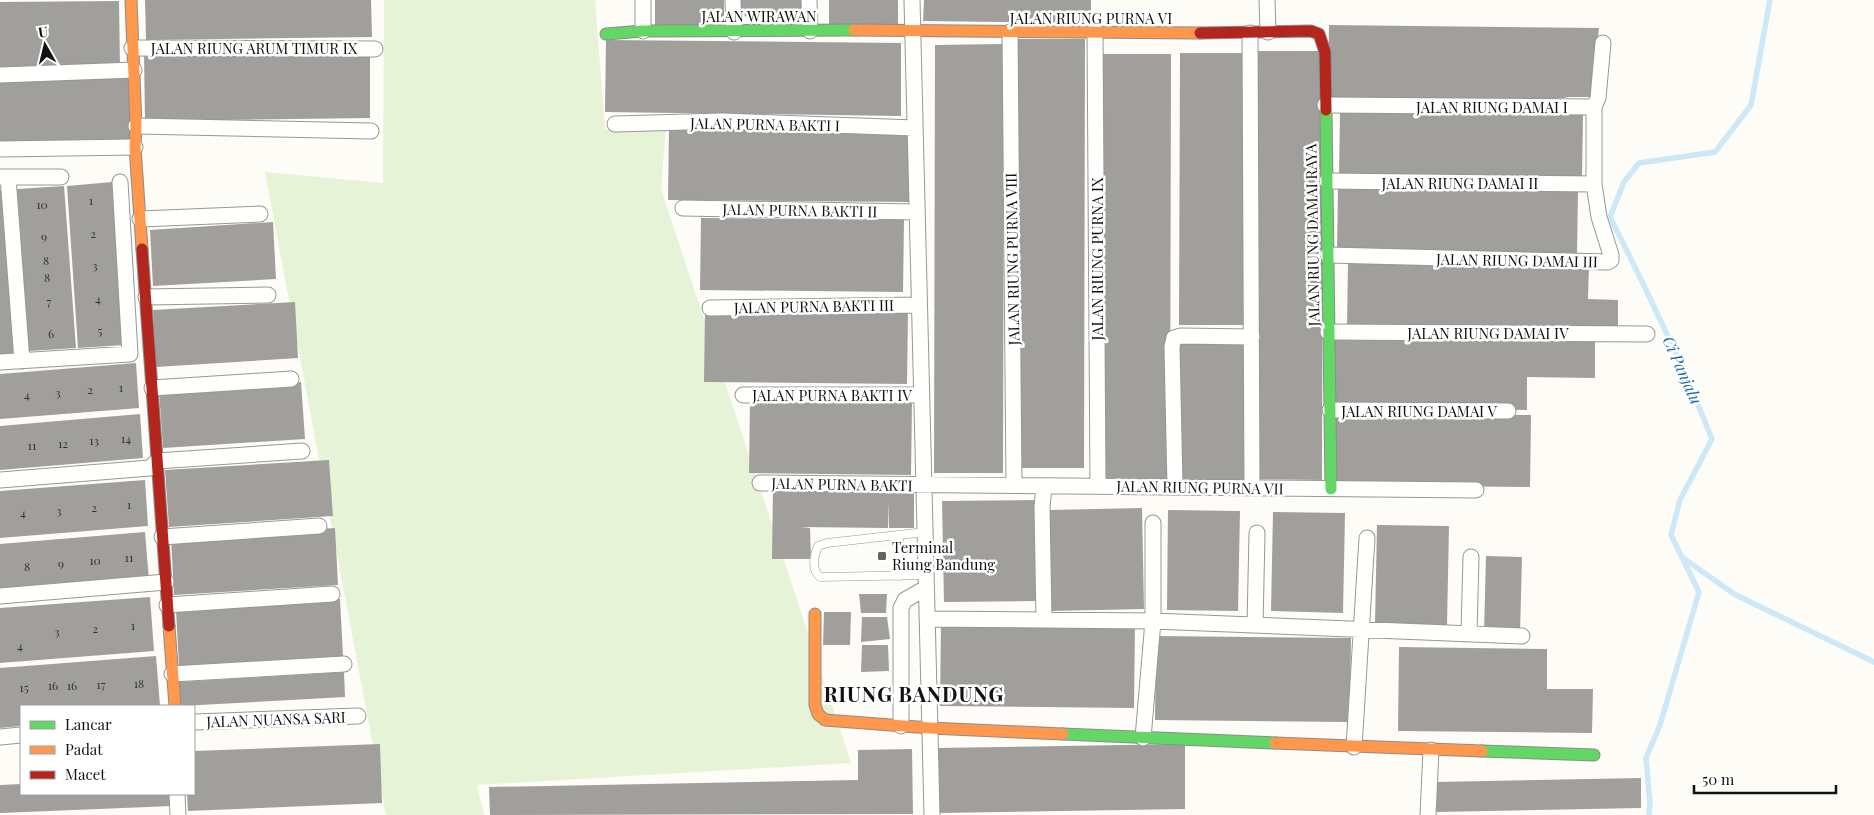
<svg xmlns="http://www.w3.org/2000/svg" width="1874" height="815" font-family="'Playfair Display',serif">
<rect width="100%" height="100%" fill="#fdfcf7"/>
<!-- green -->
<path fill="#e7f3d7" d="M 384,0 L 595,0 L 605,129 L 666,127 L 661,189 L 851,763 L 477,785 L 484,815 L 386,815 L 265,172 L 383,183 Z"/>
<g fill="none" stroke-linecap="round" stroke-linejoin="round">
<!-- stream -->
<path stroke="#cde8f7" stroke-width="5.5" d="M 1683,558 L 1734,594 L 1874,662
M 1649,815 L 1650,803 L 1646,758 L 1660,725 L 1699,592 L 1671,535 L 1680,500 L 1712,439 C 1682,363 1647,290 1610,217 L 1624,182 L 1639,163 L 1715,152 L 1751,105 L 1770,0"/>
</g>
<!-- building -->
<path fill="#a19f9c" d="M 145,0 L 371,0 L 372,37 L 146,40 Z
M 655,0 L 724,0 L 724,30 L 655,30 Z
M 735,0 L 804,0 L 804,17 L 735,16 Z
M 829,0 L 898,0 L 898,25 L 829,25 Z
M 924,0 L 1091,0 L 1091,23 L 923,21 Z
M 119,1 L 120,67 L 0,69 L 0,2 Z
M 1329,25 L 1599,28 L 1591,97 L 1570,97 L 1547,100 L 1328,98 Z
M 1016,39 L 1085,39 L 1084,468 L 1015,468 Z
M 606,40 L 901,43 L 901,116 L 605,112 Z
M 1004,44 L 1003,473 L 934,473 L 935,45 Z
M 370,51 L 370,118 L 145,121 L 144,54 Z
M 1254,51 L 1323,51 L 1322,480 L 1253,479 Z
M 1180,53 L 1249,53 L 1248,325 L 1179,325 Z
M 1102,54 L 1171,54 L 1170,483 L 1101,483 Z
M 130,78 L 130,145 L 0,147 L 0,80 Z
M 1340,111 L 1583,114 L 1582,179 L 1339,177 Z
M 669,127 L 910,130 L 909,202 L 668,200 Z
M 112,182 L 124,345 L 78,348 L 67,186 Z
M 64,186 L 76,348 L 29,351 L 17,189 Z
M 1338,187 L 1578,190 L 1577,254 L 1337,252 Z
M 0,190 L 3,190 L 14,355 L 0,356 Z
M 701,218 L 904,220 L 903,292 L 700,290 Z
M 273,222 L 276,279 L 153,286 L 150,230 Z
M 1348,261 L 1589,264 L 1588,299 L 1618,300 L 1618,328 L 1347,325 Z
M 295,302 L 298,358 L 156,367 L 153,310 Z
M 705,309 L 908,312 L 907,384 L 704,382 Z
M 1334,335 L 1595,338 L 1595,378 L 1527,377 L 1527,410 L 1333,407 Z
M 1179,342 L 1248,342 L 1248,482 L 1179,482 Z
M 136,363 L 139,408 L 0,419 L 0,374 Z
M 301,382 L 305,439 L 163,448 L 159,391 Z
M 750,400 L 912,402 L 911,475 L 749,473 Z
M 1336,413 L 1531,415 L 1530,487 L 1336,485 Z
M 140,414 L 143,458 L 0,470 L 0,426 Z
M 329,460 L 333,516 L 169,527 L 165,470 Z
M 145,480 L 148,526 L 0,538 L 0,491 Z
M 773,486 L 914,488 L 914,528 L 889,528 L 888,502 L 888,528 L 801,527 L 810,528 L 811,559 L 772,559 Z
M 1036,500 L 1037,601 L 944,602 L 942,501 Z
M 1142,508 L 1144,609 L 1050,611 L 1049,510 Z
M 1168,510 L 1240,511 L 1238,611 L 1167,610 Z
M 1273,512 L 1345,513 L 1343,613 L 1271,611 Z
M 1377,525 L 1449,526 L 1447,626 L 1375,624 Z
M 335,528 L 338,585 L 174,595 L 171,538 Z
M 145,532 L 149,580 L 0,592 L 0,544 Z
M 1486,556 L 1522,557 L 1520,634 L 1484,633 Z
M 859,594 L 887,594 L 886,613 L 861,613 Z
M 150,597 L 154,651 L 0,663 L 0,608 Z
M 340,599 L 343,656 L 179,666 L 176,610 Z
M 824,612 L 851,612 L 850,645 L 823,645 Z
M 862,617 L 887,617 L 890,639 L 861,642 Z
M 941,622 L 1135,624 L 1134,708 L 940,706 Z
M 1156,636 L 1351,638 L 1350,722 L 1155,720 Z
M 862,645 L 888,645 L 889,671 L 861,672 Z
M 1399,647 L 1547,649 L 1547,689 L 1593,689 L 1592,733 L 1398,731 Z
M 156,656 L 160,706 L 21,706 L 21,726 L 0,728 L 0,668 Z
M 344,672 L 345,697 L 181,706 L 179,682 Z
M 380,744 L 382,803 L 188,811 L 187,794 L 194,794 L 194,751 Z
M 1185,744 L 1185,809 L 938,813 L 937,748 Z
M 912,749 L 913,814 L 490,815 L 489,787 L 858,780 L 858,750 Z
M 1641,778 L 1641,808 L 1436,812 L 1436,782 Z
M 21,784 L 21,794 L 171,794 L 172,806 L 0,813 L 0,785 Z"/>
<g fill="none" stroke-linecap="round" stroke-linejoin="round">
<defs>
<path id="lane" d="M 925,532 L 827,543 L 818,546 C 814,556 811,569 820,577 L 926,575
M 899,535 L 899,576"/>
<path id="street" d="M 733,0 L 734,32
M 809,0 L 810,31
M 912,0 L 932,815
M 1267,0 L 1268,32
M 643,31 L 643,0
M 1010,32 L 1014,485
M 1095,32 L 1098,486
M 1250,33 L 1252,488
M 132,48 L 375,49
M 0,75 L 134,70
M 1325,105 L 1594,107 L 1598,98 L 1603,43
M 615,124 L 722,121 L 915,128
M 136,126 L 371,131
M 0,149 L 135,147
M 0,177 L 61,177
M 8,177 L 22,361
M 1327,181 L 1594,184
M 683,208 L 917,212
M 140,219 L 260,214
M 1328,255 L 1608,262 L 1611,260 L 1611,255 L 1599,217 L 1594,184 L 1594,107
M 146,297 L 268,295
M 710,308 L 919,305
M 1328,332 L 1647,334
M 0,362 L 130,354 L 120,182
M 152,388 L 291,379
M 743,395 L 921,395
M 1330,410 L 1508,411
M 0,480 L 150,468 L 157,461 L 302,451
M 760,483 L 1476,490
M 1044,486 L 1042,507 L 1044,620
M 1175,487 L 1172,347 L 1174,338 L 1181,336 L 1252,337
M 162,537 L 319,526
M 0,596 L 166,582
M 167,605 L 332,594
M 927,619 L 1153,621 L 1522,636
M 1255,625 L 1257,533
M 1469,633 L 1471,557
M 172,674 L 344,664
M 194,722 L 358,716
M 901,726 L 901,608 L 905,600 L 926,588
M 0,737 L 21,735
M 1143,738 L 1153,621 L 1153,523
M 1354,747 L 1367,538
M 177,794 L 178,815
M 1428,815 L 1431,750"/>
<path id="fast" d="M 606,34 L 643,31 L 854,30
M 1326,110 L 1331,489
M 1063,734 L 1275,743
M 1482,751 L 1594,755"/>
<path id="slow" d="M 131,0 L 136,126 L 135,147 L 142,249
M 854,30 L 1200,33
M 815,614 L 815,705 L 818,714 L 825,720 L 930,728 L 1063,734
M 169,626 L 175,706
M 1275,743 L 1482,751"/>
<path id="jam" d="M 1200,33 L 1311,31 L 1319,34 L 1325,52 L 1326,110
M 142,249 L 169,626"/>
</defs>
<!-- lane casing -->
<use href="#lane" stroke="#979795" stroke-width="9"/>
<!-- street casing -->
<use href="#street" stroke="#979795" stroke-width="17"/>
<!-- fast casing -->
<use href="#fast" stroke="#8e8d8b" stroke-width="13"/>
<!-- slow casing -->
<use href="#slow" stroke="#8e8d8b" stroke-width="13"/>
<!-- jam casing -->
<use href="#jam" stroke="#8e8d8b" stroke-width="13"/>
<!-- lane -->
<use href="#lane" stroke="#fffffe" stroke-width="8"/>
<!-- street -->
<use href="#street" stroke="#fffffe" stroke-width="15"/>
<!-- fast -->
<use href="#fast" stroke="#63d668" stroke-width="11"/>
<!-- slow -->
<use href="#slow" stroke="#ff974d" stroke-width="11"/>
<!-- jam -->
<use href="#jam" stroke="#b3261e" stroke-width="11"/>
</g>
<!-- markers -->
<rect fill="#646362" stroke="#fff" stroke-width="2" x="877" y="551" width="10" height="10" rx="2.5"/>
<g text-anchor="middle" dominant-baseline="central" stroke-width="5" stroke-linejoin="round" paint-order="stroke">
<!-- number labels -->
<g font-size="12" fill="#353434">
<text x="91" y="200">1</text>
<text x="42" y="204">10</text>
<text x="93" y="233">2</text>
<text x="44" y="236">9</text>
<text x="46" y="260">8</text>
<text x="95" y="265">3</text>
<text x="47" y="277">8</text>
<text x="98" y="298">4</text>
<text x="49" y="301">7</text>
<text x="100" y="330">5</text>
<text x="51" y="333">6</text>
<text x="121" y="387">1</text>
<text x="90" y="389">2</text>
<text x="58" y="392">3</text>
<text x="27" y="394">4</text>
<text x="126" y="438">14</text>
<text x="94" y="440">13</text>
<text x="63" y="443">12</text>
<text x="32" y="445">11</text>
<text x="129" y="504">1</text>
<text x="94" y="507">2</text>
<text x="59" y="510">3</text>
<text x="23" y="512">4</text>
<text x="129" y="557">11</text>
<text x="95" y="560">10</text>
<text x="61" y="563">9</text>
<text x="27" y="566">8</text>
<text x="133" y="625">1</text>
<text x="95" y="628">2</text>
<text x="57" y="631">3</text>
<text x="20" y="645">4</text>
<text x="139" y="683">18</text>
<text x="101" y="684">17</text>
<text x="53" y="685">16</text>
<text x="72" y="685">16</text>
<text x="24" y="687">15</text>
</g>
<!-- street labels -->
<g font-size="15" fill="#111" stroke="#fff">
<text x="759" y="16">JALAN WIRAWAN</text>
<text x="1091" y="18">JALAN RIUNG PURNA VI</text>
<text x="254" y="48">JALAN RIUNG ARUM TIMUR IX</text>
<text x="1492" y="107">JALAN RIUNG DAMAI I</text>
<text transform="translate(765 124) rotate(1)">JALAN PURNA BAKTI I</text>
<text x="1460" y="183">JALAN RIUNG DAMAI II</text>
<text transform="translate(800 210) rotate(1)">JALAN PURNA BAKTI II</text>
<text transform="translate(1312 235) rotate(-91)">JALAN RIUNG DAMAI RAYA</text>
<text transform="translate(1012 259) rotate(-91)">JALAN RIUNG PURNA VIII</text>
<text transform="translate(1097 259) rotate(-90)">JALAN RIUNG PURNA IX</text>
<text transform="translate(1517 260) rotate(1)">JALAN RIUNG DAMAI III</text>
<text transform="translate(814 306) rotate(-1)">JALAN PURNA BAKTI III</text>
<text x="1488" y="333">JALAN RIUNG DAMAI IV</text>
<text x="832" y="395">JALAN PURNA BAKTI IV</text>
<text x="1419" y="411">JALAN RIUNG DAMAI V</text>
<text transform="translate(842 484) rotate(1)">JALAN PURNA BAKTI</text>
<text transform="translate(1200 487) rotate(1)">JALAN RIUNG PURNA VII</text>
<text transform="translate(276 719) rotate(-2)">JALAN NUANSA SARI</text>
</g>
<!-- poi labels -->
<g font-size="15" fill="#111" stroke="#fff" text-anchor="start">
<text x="892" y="547">Terminal<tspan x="892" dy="17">Riung Bandung</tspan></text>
</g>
<!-- water labels -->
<g font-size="16" font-style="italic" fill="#1768a6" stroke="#fff">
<text transform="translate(1683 370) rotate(66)">Ci Panjalu</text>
</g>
<!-- district labels -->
<g font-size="20" font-weight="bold" letter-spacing="1" fill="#111" stroke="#fff">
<text x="914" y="693">RIUNG BANDUNG</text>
</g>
</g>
<!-- legend -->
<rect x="20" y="705" width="175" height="90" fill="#ffffff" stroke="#a0a0a0"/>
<rect x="30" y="721" width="25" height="8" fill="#63d668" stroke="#a0a0a0"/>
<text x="65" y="730" font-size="15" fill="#111111">Lancar</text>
<rect x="30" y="746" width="25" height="8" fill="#ff974d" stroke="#a0a0a0"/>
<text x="65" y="755" font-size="15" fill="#111111">Padat</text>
<rect x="30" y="771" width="25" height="8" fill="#b3261e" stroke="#a0a0a0"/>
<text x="65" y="780" font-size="15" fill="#111111">Macet</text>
<!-- north arrow -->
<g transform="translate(45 45) rotate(352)" stroke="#ffffff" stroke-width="4" paint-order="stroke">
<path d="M0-4L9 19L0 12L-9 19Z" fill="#111111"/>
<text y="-8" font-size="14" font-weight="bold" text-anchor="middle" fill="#111111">U</text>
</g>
<!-- scale -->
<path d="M1694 785v8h142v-8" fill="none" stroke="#111111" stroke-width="2.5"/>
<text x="1702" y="785" font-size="15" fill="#111111" stroke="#ffffff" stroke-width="4" paint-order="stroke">50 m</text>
</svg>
